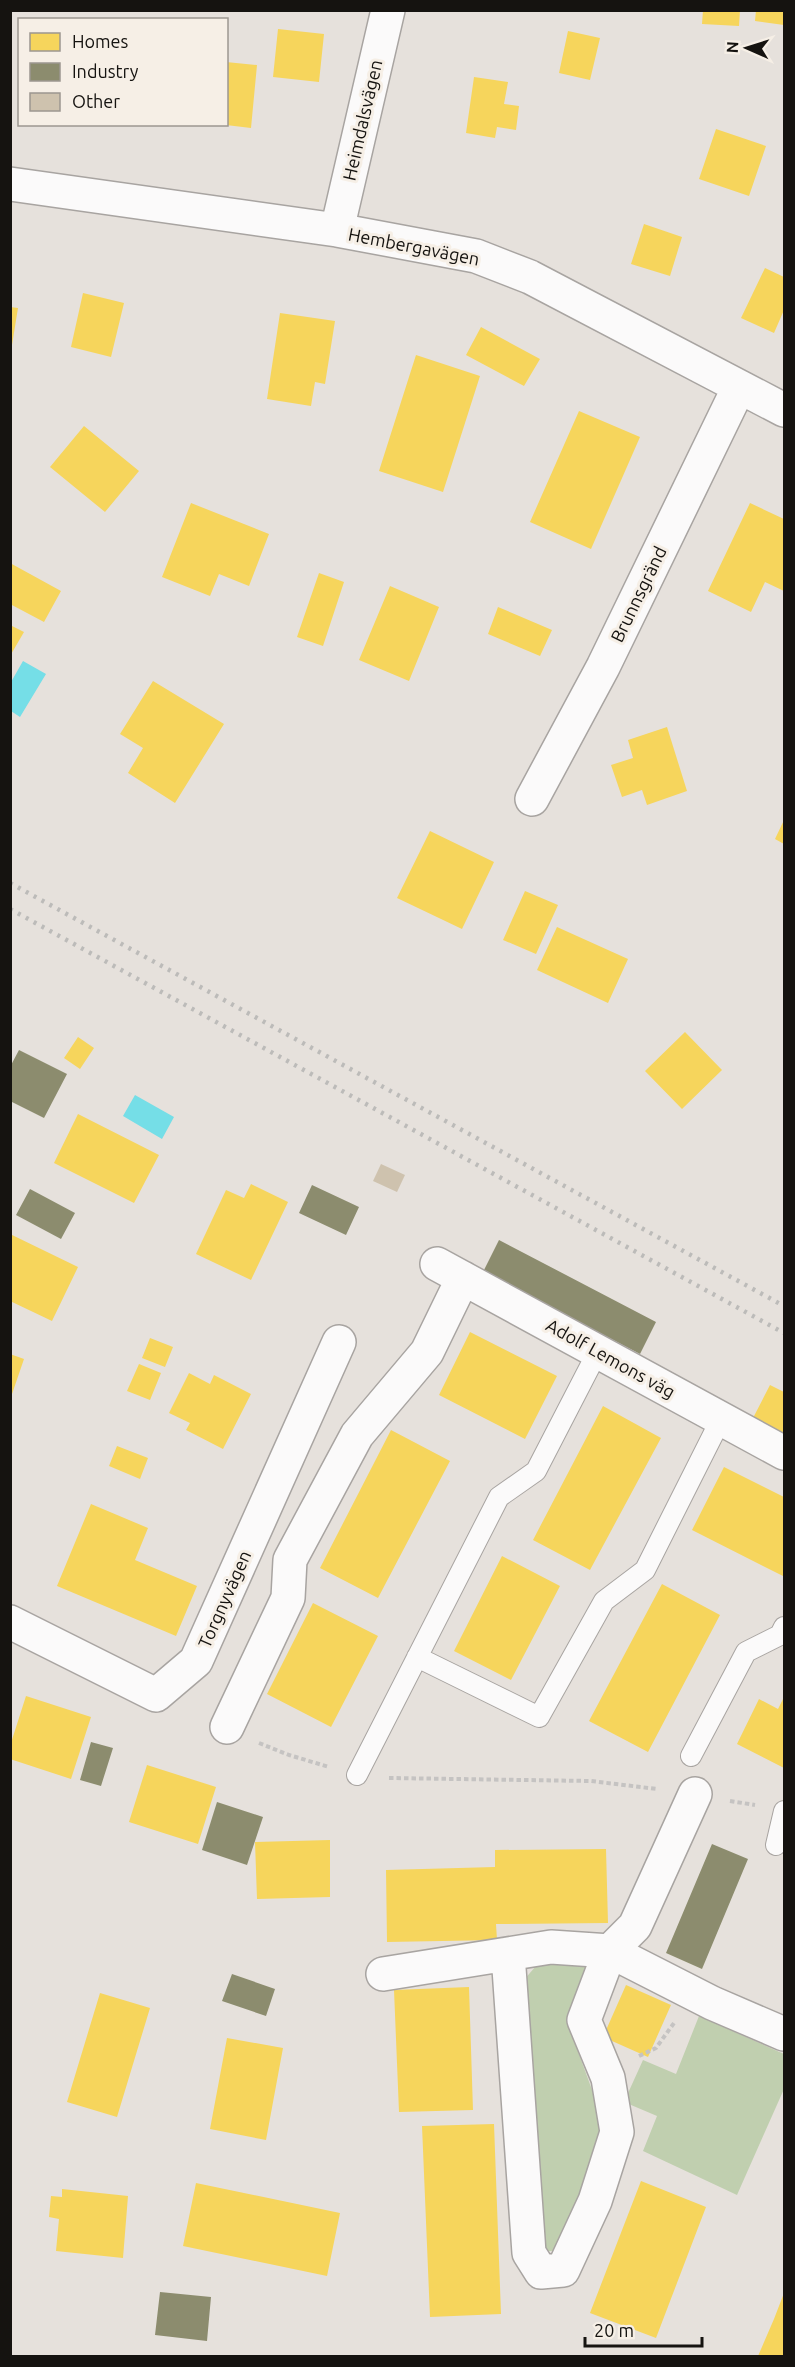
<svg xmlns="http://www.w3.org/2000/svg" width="795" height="2367" font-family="Ubuntu,sans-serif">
<rect width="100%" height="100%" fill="#e6e1dc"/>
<!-- green -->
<path fill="#c0cfaf" d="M 579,1956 L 590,1971 L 568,2024 L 603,2120 L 603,2143 L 562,2250 L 539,2252 L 523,1981 L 542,1959 Z
M 699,2016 L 784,2054 L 784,2089 L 737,2195 L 643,2151 L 657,2116 L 624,2102 L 643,2060 L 676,2074 Z"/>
<!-- water -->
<path fill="#75dee7" d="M 23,661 L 46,674 L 20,717 L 11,711 L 11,682 Z
M 135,1095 L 174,1117 L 162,1139 L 123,1116 Z"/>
<!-- homes -->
<path fill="#f6d55c" d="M 703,10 L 740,10 L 739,26 L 702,24 Z
M 756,10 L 784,10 L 784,25 L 755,21 Z
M 278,29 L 324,34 L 319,82 L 273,77 Z
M 568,31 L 600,38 L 590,80 L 559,73 Z
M 226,62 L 257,65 L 251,128 L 226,125 Z
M 474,77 L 508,82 L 504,104 L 519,106 L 516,130 L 497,127 L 495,138 L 466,133 Z
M 716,129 L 766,146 L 749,196 L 699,179 Z
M 644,224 L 682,237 L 670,276 L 631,264 Z
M 765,268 L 784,277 L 784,310 L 774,333 L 741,318 Z
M 83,293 L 124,303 L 111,357 L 71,347 Z
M 10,307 L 18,308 L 12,345 L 10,345 Z
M 280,313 L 335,321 L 325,384 L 315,382 L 311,406 L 267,399 Z
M 481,327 L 540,359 L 524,386 L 466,355 Z
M 416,355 L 480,376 L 443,492 L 379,471 Z
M 579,411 L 640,437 L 591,549 L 530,522 Z
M 84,426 L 139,471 L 105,512 L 50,467 Z
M 191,503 L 269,534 L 249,586 L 219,574 L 210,596 L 162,577 Z
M 750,503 L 784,519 L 784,591 L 765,582 L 751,612 L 708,591 Z
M 10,563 L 61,591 L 44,622 L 10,604 Z
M 319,573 L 344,582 L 323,646 L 297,637 Z
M 390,586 L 439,607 L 409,681 L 359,660 Z
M 498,607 L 552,630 L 540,656 L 488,634 Z
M 10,625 L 24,632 L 10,656 Z
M 153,681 L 224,724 L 175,803 L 128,773 L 143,748 L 120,734 Z
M 667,727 L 687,791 L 647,805 L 642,790 L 622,797 L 611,765 L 633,758 L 628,740 Z
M 784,820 L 784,844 L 775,839 Z
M 430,831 L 494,862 L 462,929 L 397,898 Z
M 525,891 L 558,905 L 536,954 L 503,940 Z
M 557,927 L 628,959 L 608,1003 L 537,970 Z
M 685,1032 L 722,1070 L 682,1109 L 645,1071 Z
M 78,1037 L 94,1048 L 80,1069 L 64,1058 Z
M 78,1114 L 159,1155 L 134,1203 L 54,1163 Z
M 251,1184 L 288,1202 L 251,1280 L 196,1254 L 226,1190 L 244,1198 Z
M 10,1234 L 78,1267 L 52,1321 L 10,1301 Z
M 470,1332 L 557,1376 L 525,1439 L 439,1395 Z
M 150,1338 L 173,1347 L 165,1367 L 142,1358 Z
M 10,1354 L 24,1359 L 11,1397 L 10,1397 Z
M 139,1364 L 161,1373 L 150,1400 L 127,1391 Z
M 189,1373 L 210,1384 L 214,1375 L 251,1394 L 223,1449 L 186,1430 L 190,1423 L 169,1413 Z
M 770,1385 L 784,1392 L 784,1434 L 753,1418 Z
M 603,1406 L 661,1438 L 590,1570 L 533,1540 Z
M 391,1430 L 450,1461 L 378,1598 L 320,1568 Z
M 117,1446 L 148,1458 L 140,1479 L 109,1466 Z
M 724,1467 L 784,1497 L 783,1576 L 692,1530 Z
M 91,1504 L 148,1528 L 135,1560 L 197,1586 L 176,1636 L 57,1586 Z
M 502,1556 L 560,1586 L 511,1680 L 454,1651 Z
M 662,1584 L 720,1615 L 648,1752 L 589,1721 Z
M 313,1603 L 378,1636 L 331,1727 L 267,1694 Z
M 26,1696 L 91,1717 L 71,1779 L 10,1759 L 10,1746 Z
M 784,1697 L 784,1768 L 737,1744 L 759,1699 L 778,1709 Z
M 147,1765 L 216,1787 L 198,1844 L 129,1822 Z
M 330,1840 L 330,1897 L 257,1899 L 255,1842 Z
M 606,1849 L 608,1923 L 496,1924 L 497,1940 L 387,1942 L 386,1870 L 495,1867 L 495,1850 Z
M 626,1985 L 671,2005 L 648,2057 L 603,2037 Z
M 469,1987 L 473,2110 L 399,2112 L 394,1990 Z
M 100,1993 L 150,2008 L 117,2117 L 67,2102 Z
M 227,2038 L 283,2048 L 266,2140 L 210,2129 Z
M 494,2124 L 501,2314 L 430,2317 L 422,2126 Z
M 641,2181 L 706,2207 L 656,2338 L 590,2313 Z
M 196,2183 L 340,2213 L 327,2276 L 183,2246 Z
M 62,2189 L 128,2196 L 123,2258 L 56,2251 L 59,2219 L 49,2217 L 51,2196 L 62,2197 Z
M 784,2293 L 784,2356 L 758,2356 L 774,2319 Z"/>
<!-- industry -->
<path fill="#8c8c6e" d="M 19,1050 L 67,1074 L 44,1118 L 10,1101 L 10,1067 Z
M 312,1185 L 359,1207 L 346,1235 L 299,1213 Z
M 30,1189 L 75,1213 L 61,1239 L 16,1215 Z
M 499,1240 L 656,1322 L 640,1354 L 483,1272 Z
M 91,1742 L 113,1748 L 101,1786 L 80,1780 Z
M 217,1802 L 263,1817 L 247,1865 L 202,1850 Z
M 712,1844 L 748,1859 L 702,1969 L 666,1953 Z
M 232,1974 L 275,1989 L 266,2016 L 222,2001 Z
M 160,2292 L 211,2297 L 207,2341 L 155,2335 Z"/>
<!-- building -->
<path fill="#cec2ae" d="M 381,1164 L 405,1175 L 397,1192 L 373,1181 Z"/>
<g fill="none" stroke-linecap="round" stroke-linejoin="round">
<defs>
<path id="service" d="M 417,1657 L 539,1717 L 604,1601 L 645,1570 L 721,1419
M 691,1756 L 746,1652 L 780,1635 L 784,1627
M 357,1775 L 499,1497 L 536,1471 L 598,1351
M 776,1845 L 784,1811"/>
<path id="minor" d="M 10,184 L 337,230 L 476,256 L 530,277 L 784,410
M 337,230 L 388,10
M 532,799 L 603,667 L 739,387
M 437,1264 L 784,1453
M 10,1622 L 156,1695 L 196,1661 L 339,1342
M 227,1727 L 288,1598 L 290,1560 L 357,1435 L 427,1352 L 463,1278
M 508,1954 L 529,2253 L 541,2272 L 563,2270 L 595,2201 L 617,2132 L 608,2078 L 584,2020 L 610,1951 L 635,1926 L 695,1794
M 383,1974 L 551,1947 L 610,1951 L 712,2003 L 784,2034"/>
</defs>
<!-- service casing -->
<use href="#service" stroke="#a8a4a1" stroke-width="22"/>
<!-- minor casing -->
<use href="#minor" stroke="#a8a4a1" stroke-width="36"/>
<!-- path -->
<path stroke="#c5c3c2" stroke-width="4" stroke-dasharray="4.5 3" stroke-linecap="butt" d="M 259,1743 L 289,1755 L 329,1767
M 389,1778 L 591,1781 L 657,1789
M 730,1801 L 755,1805
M 639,2056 L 656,2048 L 674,2023"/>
<!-- service -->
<use href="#service" stroke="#fbfafa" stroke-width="20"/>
<!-- minor -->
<use href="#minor" stroke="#fbfafa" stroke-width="33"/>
<!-- rail -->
<path stroke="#bcbbb9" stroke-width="4.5" stroke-dasharray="3 6" stroke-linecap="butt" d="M 10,883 L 784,1306
M 10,909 L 784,1333"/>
</g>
<g text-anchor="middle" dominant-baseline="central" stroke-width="6" stroke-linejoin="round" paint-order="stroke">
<!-- street labels -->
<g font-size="18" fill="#151310" stroke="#f6efe6">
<text transform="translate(362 120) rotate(-77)">Heimdalsvägen</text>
<text transform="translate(414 246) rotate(11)">Hembergavägen</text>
<text transform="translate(638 594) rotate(-64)">Brunnsgränd</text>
<text transform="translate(611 1358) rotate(29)">Adolf Lemons väg</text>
<text transform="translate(224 1599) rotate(-66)">Torgnyvägen</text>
</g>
</g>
<!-- border -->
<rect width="795" height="2367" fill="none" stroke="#151310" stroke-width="24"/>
<!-- legend -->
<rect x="18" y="18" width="210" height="108" fill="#f6efe6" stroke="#9c9790" stroke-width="1.5"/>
<rect x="30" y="33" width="30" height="18" fill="#f6d55c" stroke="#9c9790" stroke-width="1.5"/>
<text x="72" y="48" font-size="18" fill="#151310">Homes</text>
<rect x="30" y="63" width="30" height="18" fill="#8c8c6e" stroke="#9c9790" stroke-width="1.5"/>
<text x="72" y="78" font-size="18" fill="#151310">Industry</text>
<rect x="30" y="93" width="30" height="18" fill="#cec2ae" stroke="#9c9790" stroke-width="1.5"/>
<text x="72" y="108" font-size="18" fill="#151310">Other</text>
<!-- north arrow -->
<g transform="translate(747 48) rotate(273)" stroke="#f6efe6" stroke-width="4.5" paint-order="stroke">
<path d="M0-4.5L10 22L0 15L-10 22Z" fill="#151310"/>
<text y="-9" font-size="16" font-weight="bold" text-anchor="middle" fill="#151310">N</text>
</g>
<!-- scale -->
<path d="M585 2337v9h117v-9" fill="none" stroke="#151310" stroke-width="3"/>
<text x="594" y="2337" font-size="18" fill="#151310" stroke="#f6efe6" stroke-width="4.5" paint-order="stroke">20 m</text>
</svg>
